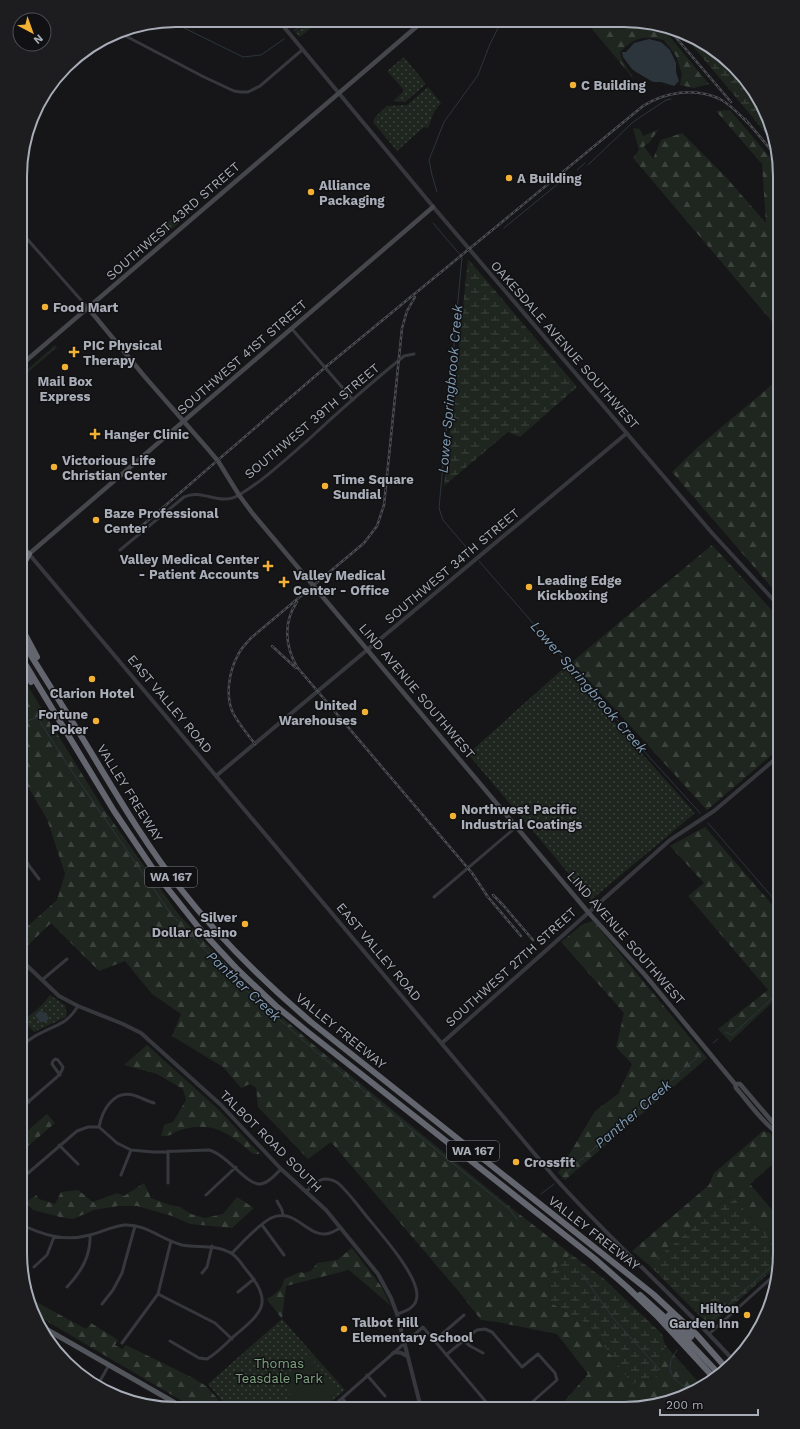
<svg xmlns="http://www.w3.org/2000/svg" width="800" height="1429" font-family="'Work Sans',sans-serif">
<defs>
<pattern id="green-dots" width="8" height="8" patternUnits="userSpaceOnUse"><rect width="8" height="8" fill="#1e261f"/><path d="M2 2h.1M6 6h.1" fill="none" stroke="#3c433d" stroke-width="1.8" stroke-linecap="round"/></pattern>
<pattern id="forest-firs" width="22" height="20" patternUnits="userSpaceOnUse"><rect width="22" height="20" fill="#1e261f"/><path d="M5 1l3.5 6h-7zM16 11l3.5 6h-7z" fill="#3c433d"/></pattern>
<pattern id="wetland-marsh" width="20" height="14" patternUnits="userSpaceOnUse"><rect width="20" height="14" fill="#1e261f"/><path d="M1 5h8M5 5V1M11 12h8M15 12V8" fill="none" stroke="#3c433d"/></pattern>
</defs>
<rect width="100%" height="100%" fill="#161618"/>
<!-- green -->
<path fill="url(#green-dots)" d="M 314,21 L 319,21 L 300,37 L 295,32 C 304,26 306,31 314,21 Z
M 404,57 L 426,84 L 405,102 L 393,101 L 403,92 L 403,89 L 387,71 Z
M 428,87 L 441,103 L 434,112 L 428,128 L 424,127 L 397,151 L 373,122 L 376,116 L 387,106 L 407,105 Z
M 175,212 L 181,221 L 170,230 L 164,234 L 149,247 L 142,240 L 144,239 L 146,240 L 176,215 Z
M 55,345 L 58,350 L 56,348 L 27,373 L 29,375 L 26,375 L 25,372 Z
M 565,667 L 695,813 L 591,900 L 468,754 Z
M 50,995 L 66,1006 L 65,1008 L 67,1013 L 66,1017 L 34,1032 L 23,1020 C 34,1013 42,1006 50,995 Z
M 282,1319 L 345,1390 L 323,1408 L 228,1408 L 208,1384 Z"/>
<!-- forest -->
<path fill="url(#forest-firs)" d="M 587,23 L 654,23 L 660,25 L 709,84 L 694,88 L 680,85 L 682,74 L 676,56 L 664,40 C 642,36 637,36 620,52 L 622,60 L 633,78 Z
M 730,110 L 779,168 L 780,176 L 780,331 L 633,158 L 639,150 L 633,128 L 640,129 L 643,136 L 659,129 L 649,143 L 644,146 L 653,159 L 661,140 L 682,133 L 725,176 L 766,223 L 762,164 L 716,111 Z
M 780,378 L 780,597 L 672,472 L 699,446 Z
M 712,545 L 780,619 L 780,748 L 707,810 L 572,662 Z
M 21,675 L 103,808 L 179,915 L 255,994 L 322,1052 L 514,1210 L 571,1254 L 548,1275 L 551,1303 L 588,1324 L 632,1384 L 657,1376 L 665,1345 L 702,1386 L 674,1401 L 637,1407 L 633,1402 L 624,1409 L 590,1409 L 586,1405 L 579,1409 L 564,1409 L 561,1405 L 588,1374 L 557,1334 L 497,1322 L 481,1320 L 460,1293 L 331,1142 L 308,1159 L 258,1107 L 256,1088 L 250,1084 L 241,1088 L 223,1067 L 172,1036 L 181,1014 L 152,994 L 125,961 L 99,971 L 51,923 L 23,950 L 20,949 L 20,933 L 57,900 L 65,874 L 47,819 L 21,775 Z
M 705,827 L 780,914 L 780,995 L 730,1042 L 718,1029 L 768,990 L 688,896 L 704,883 L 670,846 Z
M 593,921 L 707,1058 L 565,1180 L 558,1173 L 595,1111 L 618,1094 L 632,1064 L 616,1047 L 624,1013 L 561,942 L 583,924 Z
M 147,1045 L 218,1109 L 260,1154 L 253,1154 C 231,1134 212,1120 181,1130 C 172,1132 172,1137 161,1136 L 164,1125 L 173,1122 L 186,1100 L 183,1089 L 157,1074 L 124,1065 Z
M 47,1114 L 55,1123 L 20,1153 L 20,1137 Z
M 763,1131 L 770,1133 L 780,1146 L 780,1158 L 750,1184 L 773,1211 L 780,1207 L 780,1251 L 731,1195 L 649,1265 L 632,1251 L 709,1185 L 714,1173 Z
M 144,1183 L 151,1198 L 170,1205 L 180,1207 L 191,1214 L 205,1218 L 223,1214 L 237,1197 L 254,1208 L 232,1228 L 190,1224 L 172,1216 L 137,1206 L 118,1206 L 94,1210 L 73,1219 L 60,1217 L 33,1210 L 26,1202 L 36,1195 L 39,1199 L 55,1204 L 61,1192 L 78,1190 L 93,1202 L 117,1193 L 124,1196 Z
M 352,1248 L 381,1286 L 391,1306 L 349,1270 L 286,1286 L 282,1319 L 267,1299 C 275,1294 283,1289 284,1279 L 300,1272 L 304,1273 L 311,1271 L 317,1263 L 337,1260 Z
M 27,1297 L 86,1329 L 91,1323 L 118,1340 L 115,1345 L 122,1349 L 126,1345 L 193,1378 L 206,1386 L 226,1408 L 194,1408 L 33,1313 L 28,1303 Z"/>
<!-- wetland -->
<path fill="url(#wetland-marsh)" d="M 682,33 L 693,36 L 727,59 L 754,89 L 772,126 L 774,143 Z
M 468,259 L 577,387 L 520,437 L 508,432 L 444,486 Z
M 731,1195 L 780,1251 L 780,1263 L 710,1326 L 649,1265 Z
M 571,1254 L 603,1278 L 662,1334 L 665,1345 L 657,1376 L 632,1384 L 588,1324 L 551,1303 L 548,1275 Z"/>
<!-- pitch -->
<path fill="#1e261f" d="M 308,1355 L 337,1388 L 336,1391 L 318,1408 L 294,1408 C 284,1383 288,1372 308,1355 Z"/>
<!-- water -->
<path fill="#2c353c" d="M 649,39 L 661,42 L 670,50 L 676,63 L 676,72 L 679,81 L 674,86 L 661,82 L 653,82 L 636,72 L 632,69 L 623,57 L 622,52 L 626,52 L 634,43 Z
M 40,1011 L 46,1013 L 49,1018 L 46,1022 L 40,1022 L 35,1015 Z"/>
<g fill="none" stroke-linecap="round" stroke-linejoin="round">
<!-- stream -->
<path stroke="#2c353c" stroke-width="1" d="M 170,21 L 243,57 L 261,55 L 284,39
M 294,31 L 308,21
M 588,165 L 633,122 L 666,100 L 671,99
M 577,170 L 585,163
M 437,192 L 432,175 L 429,160 L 444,122 L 478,75 L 490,44 L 501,22
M 433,223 L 462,257 L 439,508 L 443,520 L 472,554
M 504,228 L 570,174
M 479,561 L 651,759 L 700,813
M 21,724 L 37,717 L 69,767 L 171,914 L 230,976 L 321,1056 L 509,1209 L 517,1219
M 708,823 L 780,906
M 725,1032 L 732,1035 L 780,991
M 713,1043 L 718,1039
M 565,1174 L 701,1054
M 541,1194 L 554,1184
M 581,1273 L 613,1318 L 660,1370
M 708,1323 L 780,1259
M 677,1350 C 662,1371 673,1381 692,1391"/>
<!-- minor -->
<path stroke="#37383d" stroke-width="3" d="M 118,32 L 204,77 L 234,91 L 240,92 L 248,92 L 260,86 L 302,50
M 21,232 L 88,308
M 292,329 L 353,400
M 120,550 L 184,497 C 203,488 219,507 239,495 C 264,480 286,459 308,440 C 339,411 371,383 404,356 L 414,354
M 20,851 L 30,867 L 39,879
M 434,897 L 516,827
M 42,980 L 67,959
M 20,1047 C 27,1042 33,1036 41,1033 C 58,1024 67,1024 78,1006
M 20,1090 L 29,1102
M 20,1109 L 57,1077 C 60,1074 62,1072 63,1067 L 58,1060 L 55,1059 L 53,1061 L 52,1064 L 60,1075
M 99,1127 L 117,1143 L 131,1150 L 153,1152 L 209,1150 C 228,1155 247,1186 261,1184 C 269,1183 276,1174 281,1169
M 59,1145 L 78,1164
M 168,1151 L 168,1183
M 121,1175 L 131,1150
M 20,1180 L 77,1131 L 88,1127 L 99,1127 C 102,1111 113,1090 133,1095 C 140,1097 147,1101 154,1103
M 307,1191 C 317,1180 324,1175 338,1183 C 348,1192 356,1203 364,1213 C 378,1231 417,1273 417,1295 C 417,1307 407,1311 397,1314
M 206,1195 L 236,1167
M 277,1201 L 282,1210 L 283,1215
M 20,1224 C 43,1235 64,1242 90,1235 C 102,1232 113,1226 125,1225 C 146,1224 162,1240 182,1245 C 198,1248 214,1244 229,1252 C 237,1255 242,1265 248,1272 C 275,1304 260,1314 233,1337 C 225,1345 217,1353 207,1359 L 199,1358 L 170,1341
M 262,1225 L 284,1255
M 232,1253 C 242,1243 259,1224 271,1218 C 296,1206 308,1240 330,1233 C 334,1232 337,1229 341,1228
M 34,1267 L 47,1255 L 54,1237
M 202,1273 L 207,1267 L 212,1246
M 67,1287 C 81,1272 91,1256 90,1235
M 238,1292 L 254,1279
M 158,1294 L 215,1323 L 232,1339
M 102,1304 L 113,1290 L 122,1273 L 135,1226
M 709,1334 L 778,1272
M 463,1340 L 470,1346 L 483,1353
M 434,1341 L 464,1315
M 122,1343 L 158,1294 L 171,1241
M 446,1355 L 474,1332 L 477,1330 L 485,1329 L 492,1332 L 522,1367 L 538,1354 L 555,1373 L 557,1380 L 530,1404 L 518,1409
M 367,1375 L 385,1396
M 97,1386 L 109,1365
M 342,1398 L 350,1408
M 331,1408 L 423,1327 L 492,1409"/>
<!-- tertiary -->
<path stroke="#37383d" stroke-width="4" d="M 279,21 L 435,209 L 712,533 L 780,607
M 29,554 L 555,1178 C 612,1242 677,1298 734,1361
M 216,776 L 627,433
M 20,959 L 59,996 L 78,1006 L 123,1024 L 141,1033 L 221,1105 L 281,1169 L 326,1210 L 378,1274 L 391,1298 L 397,1314 L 421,1408
M 442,1043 L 670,840 L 714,811 L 780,755
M 393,1353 C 398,1351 402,1353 407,1356"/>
<!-- secondary -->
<path stroke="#45474d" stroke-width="4.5" d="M 88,308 L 145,377 L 207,448 L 218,461 L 239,495 L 253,514 L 588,912 L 645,975 L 735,1084 L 736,1088 C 747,1100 764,1125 778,1133
M 21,365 L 422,22
M 21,544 L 29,554 L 433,207
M 735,1084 L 740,1084 L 775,1125 L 780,1135"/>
<!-- primary -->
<path stroke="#53555c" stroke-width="5" d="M 39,1325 L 184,1408"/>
<!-- motorway -->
<path stroke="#63666e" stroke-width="6" d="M 21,565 L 25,561 L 29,554
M 21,627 L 37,657
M 21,639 C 43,676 67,712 89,749 C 118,797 146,845 180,888 C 219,938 263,981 311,1022 L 653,1294 L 697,1335 L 727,1369
M 21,657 L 114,811 L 157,875 L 199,928 L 238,970 L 276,1006 L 309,1033 L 594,1258 L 628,1288 L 657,1316 L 715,1379
M 21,665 L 31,682
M 640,1295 L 672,1324 L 720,1375
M 669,1315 L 691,1337"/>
<defs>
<path id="rail" d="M 667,27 L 731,102
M 745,119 L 777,157
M 137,530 L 328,365 L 643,106 C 665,92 695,87 720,99 C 731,105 740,115 748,123
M 297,602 C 283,622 285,646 297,667 L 472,873 L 488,897 L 521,936
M 272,646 L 296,668
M 255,744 C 247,734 239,724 233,713 C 225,696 229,671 238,655 C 241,648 246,644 251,638 L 364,543 L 377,526 L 384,505 L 402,328 L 407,311 L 415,297
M 493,895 L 503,905 L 533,940"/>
</defs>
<!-- rail casing -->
<use href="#rail" stroke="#4a4c52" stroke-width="2.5"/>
<!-- rail -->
<use href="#rail" stroke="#111113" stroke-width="1" stroke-dasharray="3" stroke-linecap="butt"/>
</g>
<!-- markers -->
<g fill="#f2b134" stroke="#111113" stroke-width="1.5">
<circle cx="573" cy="85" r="4"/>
<circle cx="509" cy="178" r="4"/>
<circle cx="311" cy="192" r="4"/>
<circle cx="45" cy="307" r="4"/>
<path d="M72 346h4v4h4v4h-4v4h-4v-4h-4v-4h4z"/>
<circle cx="65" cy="367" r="4"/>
<path d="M93 428h4v4h4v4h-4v4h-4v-4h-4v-4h4z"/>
<circle cx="54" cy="467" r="4"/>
<circle cx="325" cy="486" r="4"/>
<circle cx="96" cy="520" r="4"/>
<path d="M266 560h4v4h4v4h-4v4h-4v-4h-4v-4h4z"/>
<path d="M282 576h4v4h4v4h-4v4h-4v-4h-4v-4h4z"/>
<circle cx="529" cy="587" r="4"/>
<circle cx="92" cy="679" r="4"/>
<circle cx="365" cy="712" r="4"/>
<circle cx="96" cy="721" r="4"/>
<circle cx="453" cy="816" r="4"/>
<circle cx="245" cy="924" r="4"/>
<circle cx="516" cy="1162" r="4"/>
<circle cx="747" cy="1315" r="4"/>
<circle cx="344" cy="1329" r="4"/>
</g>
<g text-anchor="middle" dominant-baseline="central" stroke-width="3" stroke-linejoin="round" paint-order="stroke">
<!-- shield labels -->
<g fill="#111113" stroke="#7b7e86" stroke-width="1">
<rect x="145" y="867" width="52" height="20" rx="3"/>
<rect x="447" y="1141" width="52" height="20" rx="3"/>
</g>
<g font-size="12" font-weight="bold" fill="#a8adb8">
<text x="171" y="877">WA 167</text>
<text x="473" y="1151">WA 167</text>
</g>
<!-- poi labels -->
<g font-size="13" font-weight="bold" fill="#a8adb8" stroke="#111113" text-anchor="start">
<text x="581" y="85">C Building</text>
<text x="517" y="178">A Building</text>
<text x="319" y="185">Alliance<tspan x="319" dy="15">Packaging</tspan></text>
<text x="53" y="307">Food Mart</text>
<text x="83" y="345">PIC Physical<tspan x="83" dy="15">Therapy</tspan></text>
<text x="65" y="381" text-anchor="middle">Mail Box<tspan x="65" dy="15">Express</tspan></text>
<text x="104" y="434">Hanger Clinic</text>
<text x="62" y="460">Victorious Life<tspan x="62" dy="15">Christian Center</tspan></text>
<text x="333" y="479">Time Square<tspan x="333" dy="15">Sundial</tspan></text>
<text x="104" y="513">Baze Professional<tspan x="104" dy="15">Center</tspan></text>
<text x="259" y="559" text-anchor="end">Valley Medical Center<tspan x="259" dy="15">- Patient Accounts</tspan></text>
<text x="293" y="575">Valley Medical<tspan x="293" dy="15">Center - Office</tspan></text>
<text x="537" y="580">Leading Edge<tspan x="537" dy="15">Kickboxing</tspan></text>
<text x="92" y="693" text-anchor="middle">Clarion Hotel</text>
<text x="357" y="705" text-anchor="end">United<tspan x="357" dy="15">Warehouses</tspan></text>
<text x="88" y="714" text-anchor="end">Fortune<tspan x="88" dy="15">Poker</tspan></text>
<text x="461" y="809">Northwest Pacific<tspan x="461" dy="15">Industrial Coatings</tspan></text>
<text x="237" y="917" text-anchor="end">Silver<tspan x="237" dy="15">Dollar Casino</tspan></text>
<text x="524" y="1162">Crossfit</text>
<text x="739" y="1308" text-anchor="end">Hilton<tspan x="739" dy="15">Garden Inn</tspan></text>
<text x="352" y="1322">Talbot Hill<tspan x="352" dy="15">Elementary School</tspan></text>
</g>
<!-- street labels -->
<g font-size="13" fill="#a8adb8" stroke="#111113">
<text transform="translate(173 221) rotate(-41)">SOUTHWEST 43RD STREET</text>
<text transform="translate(565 345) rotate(49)">OAKESDALE AVENUE SOUTHWEST</text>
<text transform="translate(242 357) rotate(-41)">SOUTHWEST 41ST STREET</text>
<text transform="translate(312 421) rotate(-40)">SOUTHWEST 39TH STREET</text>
<text transform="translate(452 566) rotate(-40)">SOUTHWEST 34TH STREET</text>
<text transform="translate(417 691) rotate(50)">LIND AVENUE SOUTHWEST</text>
<text transform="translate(170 704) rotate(50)">EAST VALLEY ROAD</text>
<text transform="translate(130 793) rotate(58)">VALLEY FREEWAY</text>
<text transform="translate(626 938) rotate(49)">LIND AVENUE SOUTHWEST</text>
<text transform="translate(379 952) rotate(50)">EAST VALLEY ROAD</text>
<text transform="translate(511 967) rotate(-42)">SOUTHWEST 27TH STREET</text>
<text transform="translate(341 1031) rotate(39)">VALLEY FREEWAY</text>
<text transform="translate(271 1141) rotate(45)">TALBOT ROAD SOUTH</text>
<text transform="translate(594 1233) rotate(38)">VALLEY FREEWAY</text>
</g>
<!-- park labels -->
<g font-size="13" fill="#7fa381" stroke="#111113">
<text x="279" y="1363">Thomas<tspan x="279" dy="15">Teasdale Park</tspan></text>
</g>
<!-- water labels -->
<g font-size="14" font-style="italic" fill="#7f9bb3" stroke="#111113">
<text transform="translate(450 389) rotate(-85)">Lower Springbrook Creek</text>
<text transform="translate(589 687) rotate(49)">Lower Springbrook Creek</text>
<text transform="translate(244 986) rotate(43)">Panther Creek</text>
<text transform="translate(633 1114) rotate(-41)">Panther Creek</text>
</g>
</g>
<!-- crop -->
<path d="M0 0H800V1429H0ZM176 27H624A149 149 0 0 1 773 176V1253A149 149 0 0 1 624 1402H176A149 149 0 0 1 27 1253V176A149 149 0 0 1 176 27Z" fill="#1d1d20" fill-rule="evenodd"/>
<path fill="none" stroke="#a8adb8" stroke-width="2" d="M176 27H624A149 149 0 0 1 773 176V1253A149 149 0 0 1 624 1402H176A149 149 0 0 1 27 1253V176A149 149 0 0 1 176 27Z"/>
<!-- north arrow -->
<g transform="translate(32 32) rotate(139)"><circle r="19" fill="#111113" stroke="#4d4f55"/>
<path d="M0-3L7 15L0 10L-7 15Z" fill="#f2b134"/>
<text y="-6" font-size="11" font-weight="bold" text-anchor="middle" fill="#a8adb8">N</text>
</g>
<!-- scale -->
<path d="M660 1409v6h98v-6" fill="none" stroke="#a8adb8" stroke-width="2"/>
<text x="666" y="1409" font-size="12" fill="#a8adb8" stroke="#111113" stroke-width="3" paint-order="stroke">200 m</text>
</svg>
